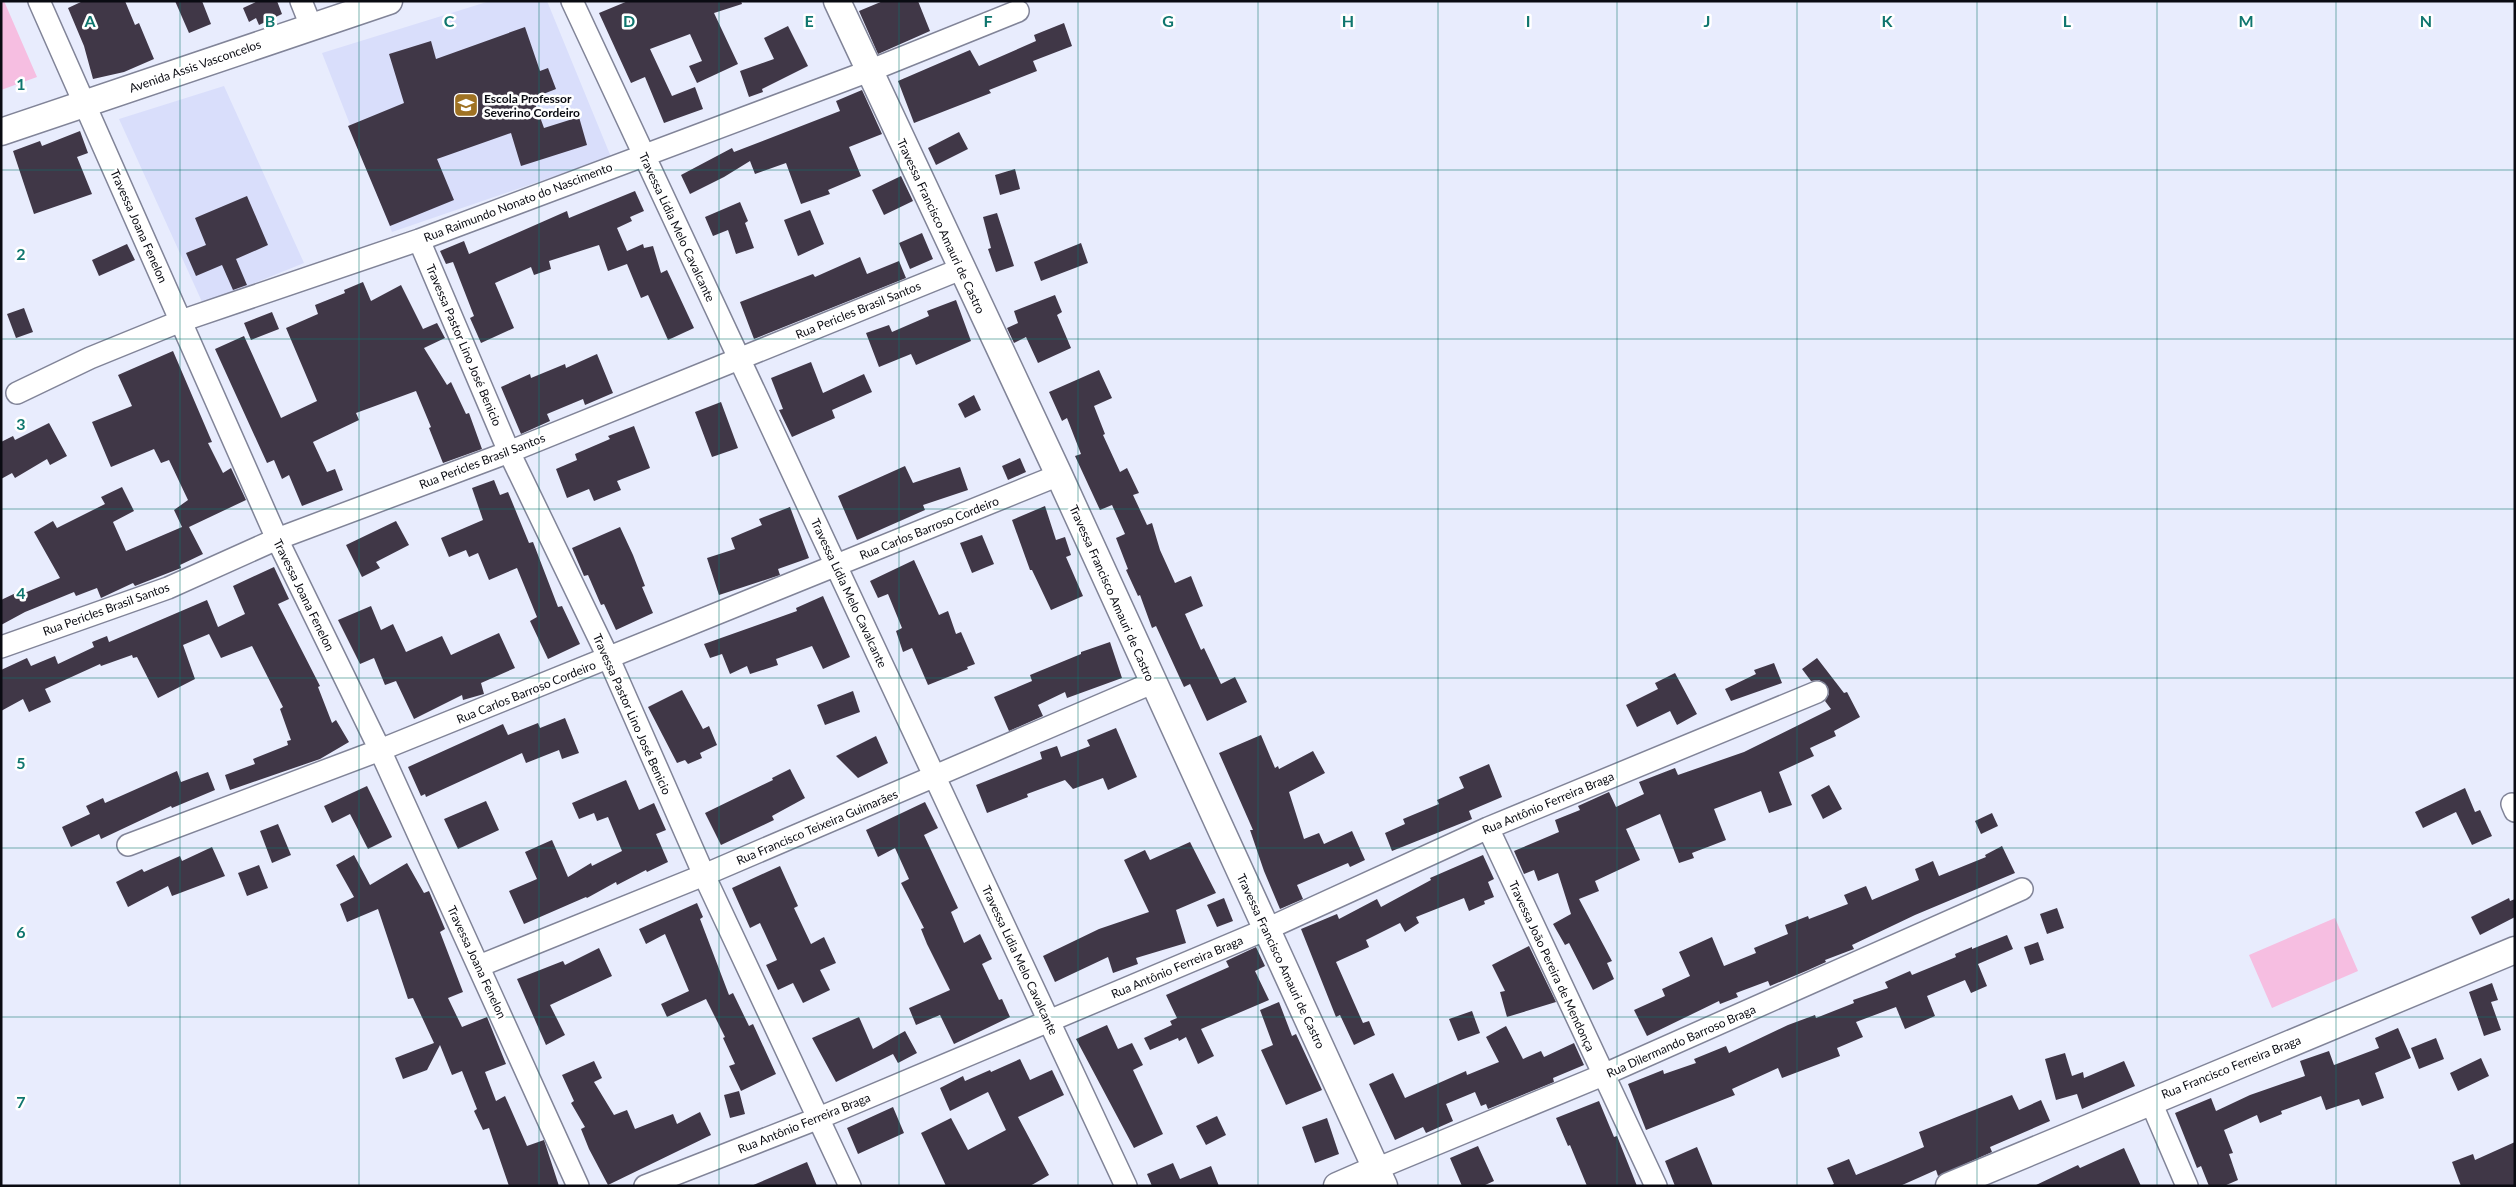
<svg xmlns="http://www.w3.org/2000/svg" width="2516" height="1187" font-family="Lato,sans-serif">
<rect width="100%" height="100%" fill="#e8ecfd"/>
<!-- built -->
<path fill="#d9defb" d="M 490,1 L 547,1 L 611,157 L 392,232 L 322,53 Z
M 224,86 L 304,263 L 203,304 L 119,119 Z"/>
<!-- green -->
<path fill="#f6bee1" d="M 1,1 L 4,1 L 37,77 L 1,90 Z
M 2335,918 L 2358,971 L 2272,1008 L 2249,955 Z"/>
<!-- building -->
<path fill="#403747" d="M 83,1 L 125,1 L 135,25 L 139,23 L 154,59 L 124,72 L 93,79 L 84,46 L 68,8 Z
M 175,1 L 202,1 L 211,24 L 189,33 Z
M 258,1 L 277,1 L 282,14 L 259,25 L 256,18 L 249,22 L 243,8 Z
M 628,1 L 741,1 L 742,4 L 714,13 L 738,64 L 697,83 L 689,66 L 702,61 L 690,34 L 650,49 L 672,96 L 695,87 L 703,109 L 664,123 L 645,77 L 631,83 L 599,13 Z
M 883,1 L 918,1 L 930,31 L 878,54 L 859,11 Z
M 1064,23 L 1072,46 L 1033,61 L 1037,71 L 989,90 L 991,93 L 914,123 L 898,81 L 970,50 L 979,66 L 1036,41 L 1034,35 Z
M 788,26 L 808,66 L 762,89 L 763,92 L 749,97 L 740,71 L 774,59 L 764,38 Z
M 525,27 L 540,71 L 548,68 L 556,89 L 533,98 L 544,128 L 579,117 L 587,145 L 521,166 L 511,133 L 437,159 L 454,200 L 390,226 L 348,126 L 404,103 L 389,54 L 431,41 L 436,59 Z
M 862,90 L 882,134 L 849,147 L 861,176 L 828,190 L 830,194 L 801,204 L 786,163 L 755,174 L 750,161 L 724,177 L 690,194 L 681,175 L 732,148 L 734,152 L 840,111 L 836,101 Z
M 80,131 L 88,153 L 77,157 L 92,194 L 34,214 L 13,151 L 40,141 L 42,146 Z
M 959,132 L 968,149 L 936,165 L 928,148 Z
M 1015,169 L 1020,189 L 1000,195 L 995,175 Z
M 901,176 L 913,201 L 884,215 L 872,190 Z
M 635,191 L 644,211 L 630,217 L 632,221 L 617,228 L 627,251 L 643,244 L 644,248 L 653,246 L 661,273 L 667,270 L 694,328 L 668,340 L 648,295 L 641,298 L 627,264 L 608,271 L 599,245 L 549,261 L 551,269 L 534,275 L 531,267 L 495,283 L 514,328 L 481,343 L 470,318 L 474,316 L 453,262 L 446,264 L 440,251 L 464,241 L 469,254 L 567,211 L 569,218 Z
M 247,196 L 268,245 L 236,259 L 247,285 L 233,290 L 222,265 L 196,276 L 186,253 L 206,245 L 195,218 Z
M 740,202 L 748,221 L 745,223 L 754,248 L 736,254 L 728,230 L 713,236 L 705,217 Z
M 810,210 L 824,244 L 798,256 L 784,220 Z
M 997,213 L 1014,266 L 996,272 L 988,249 L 991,248 L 983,217 Z
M 922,233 L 933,259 L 910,269 L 899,243 Z
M 1081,243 L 1088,263 L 1041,281 L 1034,262 Z
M 127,244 L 135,260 L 99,276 L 92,260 Z
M 860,257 L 867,274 L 899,261 L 906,278 L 754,339 L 740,302 L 813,274 L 815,277 Z
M 363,282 L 371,301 L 401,285 L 423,329 L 437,323 L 445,338 L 424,348 L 447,385 L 451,382 L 466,414 L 469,413 L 482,449 L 443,463 L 429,428 L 431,427 L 416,391 L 356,413 L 359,420 L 313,442 L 327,472 L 335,469 L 343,490 L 302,506 L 289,475 L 282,479 L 274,460 L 267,463 L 215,349 L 244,336 L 281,418 L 317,401 L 286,328 L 318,314 L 315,305 L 345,293 L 344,290 Z
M 1055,295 L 1062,312 L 1057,315 L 1071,348 L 1038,363 L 1026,337 L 1014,343 L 1007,328 L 1018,323 L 1014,311 Z
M 956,300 L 971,341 L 916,365 L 911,354 L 879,367 L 866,333 L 889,325 L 892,332 L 929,316 L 927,311 Z
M 24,308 L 33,332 L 16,338 L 7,314 Z
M 272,312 L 279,329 L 251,340 L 244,323 Z
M 173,351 L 212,442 L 208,443 L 223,473 L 231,468 L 246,500 L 189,527 L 203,554 L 180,565 L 181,568 L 135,586 L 133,583 L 101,598 L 97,588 L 76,596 L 74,592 L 25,612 L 1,625 L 1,600 L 20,591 L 22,594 L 60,578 L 34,532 L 53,521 L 57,528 L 105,504 L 101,497 L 122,487 L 134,511 L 113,522 L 126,551 L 182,527 L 174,510 L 188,500 L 169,460 L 161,463 L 154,449 L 111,467 L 92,422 L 132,406 L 118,375 Z
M 597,354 L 613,393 L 585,405 L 583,399 L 547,414 L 550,421 L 521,434 L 501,387 L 530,374 L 531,378 L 565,364 L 566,368 Z
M 811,362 L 823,393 L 864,374 L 872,392 L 832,410 L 835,418 L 792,437 L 779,410 L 783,409 L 771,378 Z
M 1099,370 L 1112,398 L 1094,406 L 1105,434 L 1103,435 L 1120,472 L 1127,468 L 1139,493 L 1133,495 L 1147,525 L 1152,523 L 1160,550 L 1175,583 L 1191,576 L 1203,606 L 1185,614 L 1201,650 L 1204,648 L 1221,684 L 1235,677 L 1247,702 L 1207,721 L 1190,684 L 1184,687 L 1156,626 L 1152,628 L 1140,595 L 1138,596 L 1126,570 L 1128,569 L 1116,538 L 1125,534 L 1112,505 L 1100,510 L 1075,456 L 1081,454 L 1067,418 L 1062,421 L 1049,392 Z
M 974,395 L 981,410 L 965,418 L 958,404 Z
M 721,402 L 738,448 L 712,457 L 695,412 Z
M 49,423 L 67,456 L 50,465 L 47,459 L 15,478 L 12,473 L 1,479 L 1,442 L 13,436 L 15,440 Z
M 634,426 L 650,468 L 617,481 L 621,490 L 594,501 L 589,489 L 567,498 L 556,469 L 577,460 L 575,454 L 610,439 L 608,436 Z
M 1020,458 L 1026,472 L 1008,480 L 1002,466 Z
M 905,466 L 913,483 L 960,467 L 968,490 L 923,505 L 925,510 L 857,540 L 838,496 Z
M 494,480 L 500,495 L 508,492 L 529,543 L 533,542 L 558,607 L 562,606 L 580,644 L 548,659 L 530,621 L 537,617 L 517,568 L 489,580 L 478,553 L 469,557 L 466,550 L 449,557 L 441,538 L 483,520 L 472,488 Z
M 1045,506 L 1056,540 L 1065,537 L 1071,555 L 1066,557 L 1083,596 L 1051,610 L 1032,570 L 1030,570 L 1012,520 Z
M 790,507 L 809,558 L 778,569 L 780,575 L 719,595 L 707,558 L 735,549 L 731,538 L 762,525 L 759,519 Z
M 396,521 L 409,545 L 376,562 L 380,568 L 362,577 L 346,545 Z
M 620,527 L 633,555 L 645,586 L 642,587 L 653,613 L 616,630 L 604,604 L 601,605 L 588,575 L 584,576 L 572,548 Z
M 982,535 L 994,564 L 972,573 L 960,543 Z
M 914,560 L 939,615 L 948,611 L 956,634 L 961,632 L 975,664 L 967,667 L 968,669 L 928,685 L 912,648 L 903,652 L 896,631 L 902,628 L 888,594 L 878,598 L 870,581 Z
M 274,567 L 289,599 L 278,604 L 320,686 L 318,687 L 332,723 L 336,720 L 349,742 L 320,759 L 230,790 L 225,775 L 255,764 L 253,759 L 288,745 L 287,741 L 291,740 L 280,709 L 283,707 L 252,646 L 221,658 L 209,634 L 183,645 L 195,679 L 158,698 L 137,657 L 133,658 L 132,655 L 101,666 L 100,664 L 45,689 L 51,702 L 29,712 L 23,699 L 1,711 L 1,670 L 27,658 L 31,666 L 55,656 L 58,664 L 94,647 L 92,642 L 107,636 L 109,642 L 207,600 L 218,627 L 245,614 L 233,586 Z
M 823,596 L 850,657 L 823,669 L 812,646 L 776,659 L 778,665 L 750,674 L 747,666 L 730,674 L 722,654 L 710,658 L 704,644 L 797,611 L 796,608 Z
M 371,606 L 381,630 L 393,624 L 406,652 L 442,636 L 451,655 L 499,633 L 515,668 L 481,683 L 484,694 L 463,700 L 462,695 L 414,719 L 396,681 L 385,685 L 374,658 L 360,664 L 338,620 Z
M 1110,642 L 1122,678 L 1067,698 L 1065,692 L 1038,705 L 1043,716 L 1009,731 L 994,697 L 1032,681 L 1030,675 L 1081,654 L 1081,652 Z
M 1817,658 L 1844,693 L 1847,692 L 1860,717 L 1834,731 L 1836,736 L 1810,748 L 1814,756 L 1779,772 L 1792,805 L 1769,813 L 1761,791 L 1714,809 L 1726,840 L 1692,853 L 1694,858 L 1679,863 L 1660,814 L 1626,829 L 1640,860 L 1595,881 L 1599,891 L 1579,899 L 1612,961 L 1607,963 L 1614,979 L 1593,990 L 1569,943 L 1565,945 L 1553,924 L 1571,914 L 1558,873 L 1538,881 L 1534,870 L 1524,874 L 1514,851 L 1559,832 L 1555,820 L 1580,810 L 1578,806 L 1609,792 L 1616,807 L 1644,794 L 1639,782 L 1675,768 L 1678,775 L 1744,752 L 1831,709 L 1825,701 L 1829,694 L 1828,687 L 1819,680 L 1811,681 L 1802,669 Z
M 1774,663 L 1782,683 L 1731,701 L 1725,689 L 1756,674 L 1754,670 Z
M 1675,673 L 1697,714 L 1677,725 L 1670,711 L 1637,727 L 1626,705 L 1658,689 L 1655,683 Z
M 682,690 L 703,729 L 709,726 L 717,745 L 700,753 L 702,758 L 688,764 L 685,760 L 677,763 L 648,707 Z
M 853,691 L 860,712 L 825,725 L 817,705 Z
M 565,718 L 579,753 L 562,759 L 559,750 L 526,763 L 522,753 L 426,797 L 425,794 L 421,796 L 408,767 L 503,724 L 508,735 L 538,723 L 540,728 Z
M 1116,728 L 1137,777 L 1108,790 L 1103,778 L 1073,789 L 1065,780 L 1027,794 L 1028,797 L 987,813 L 976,785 L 1042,759 L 1040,752 L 1057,746 L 1061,757 L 1090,746 L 1087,740 Z
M 1261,735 L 1275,768 L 1278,766 L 1279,769 L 1313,751 L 1325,773 L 1289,792 L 1304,839 L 1319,833 L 1324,844 L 1352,831 L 1365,860 L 1350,867 L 1348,863 L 1297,885 L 1303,899 L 1280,909 L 1264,871 L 1250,830 L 1253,830 L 1219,753 Z
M 876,736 L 888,763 L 858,778 L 836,756 Z
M 1489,764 L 1502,797 L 1469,811 L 1472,819 L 1392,851 L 1385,833 L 1405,824 L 1403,819 L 1439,804 L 1437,800 L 1464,788 L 1459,777 Z
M 790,769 L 805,798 L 772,816 L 774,820 L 721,845 L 705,813 L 773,780 L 772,778 Z
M 177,771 L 181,782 L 208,772 L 215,790 L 172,808 L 171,806 L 101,839 L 99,834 L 71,847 L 62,827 L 90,814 L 86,806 L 103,798 L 105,803 Z
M 626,780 L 639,810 L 654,803 L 666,830 L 656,834 L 668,862 L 647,872 L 646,870 L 617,885 L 616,882 L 587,898 L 586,897 L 524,924 L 509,891 L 537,879 L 525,852 L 552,840 L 568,877 L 591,863 L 592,866 L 622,851 L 608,817 L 597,821 L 594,813 L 579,819 L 572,803 Z
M 1829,785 L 1842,809 L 1823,819 L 1811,795 Z
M 367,786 L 392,837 L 368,849 L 350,814 L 332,823 L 324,806 Z
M 2465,788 L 2475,812 L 2480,810 L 2492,836 L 2472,845 L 2456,812 L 2423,828 L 2415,812 Z
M 486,801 L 499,830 L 458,849 L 444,819 Z
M 925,802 L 938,828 L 924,835 L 958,908 L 951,912 L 964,943 L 980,934 L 992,959 L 982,964 L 999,1000 L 1002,999 L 1010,1017 L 954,1044 L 940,1015 L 916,1025 L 909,1008 L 950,990 L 927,944 L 921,929 L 924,928 L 901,883 L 909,879 L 895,848 L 878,857 L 866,830 Z
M 1992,813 L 1998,826 L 1981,834 L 1975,821 Z
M 278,824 L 291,855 L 272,863 L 260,831 Z
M 1190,842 L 1216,893 L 1176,910 L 1186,943 L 1136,958 L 1138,964 L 1113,973 L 1108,957 L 1055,982 L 1043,956 L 1099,929 L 1149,912 L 1124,860 L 1145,850 L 1150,860 Z
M 2002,846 L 2015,873 L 1915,915 L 1852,945 L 1854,949 L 1825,960 L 1826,962 L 1806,971 L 1770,986 L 1768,981 L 1736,993 L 1738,997 L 1720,1004 L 1719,1001 L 1647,1036 L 1634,1010 L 1665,996 L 1662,989 L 1690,976 L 1679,952 L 1712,937 L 1724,966 L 1756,953 L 1754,948 L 1788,934 L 1785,925 L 1808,916 L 1809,919 L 1848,904 L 1844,895 L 1866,886 L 1872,900 L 1919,880 L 1915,869 L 1933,861 L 1939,876 L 1986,857 L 1985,855 Z
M 212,847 L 225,876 L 172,896 L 168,886 L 128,907 L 116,882 L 142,869 L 144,872 L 180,856 L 182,861 Z
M 354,855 L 370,885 L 407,863 L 424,893 L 429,891 L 445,929 L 440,932 L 463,992 L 448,998 L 462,1027 L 487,1017 L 506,1064 L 485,1072 L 496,1101 L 505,1096 L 527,1146 L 544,1140 L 559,1186 L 509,1186 L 489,1128 L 483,1130 L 474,1111 L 477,1109 L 462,1071 L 452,1075 L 440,1045 L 427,1070 L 403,1079 L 395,1058 L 434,1043 L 413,998 L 408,999 L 378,909 L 347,922 L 340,904 L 354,897 L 336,865 Z
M 1483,855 L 1494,879 L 1488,882 L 1494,897 L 1484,901 L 1485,904 L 1469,911 L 1464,898 L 1416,917 L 1419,923 L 1405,932 L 1400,923 L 1366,940 L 1369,947 L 1336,962 L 1363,1023 L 1369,1021 L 1375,1035 L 1354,1045 L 1340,1015 L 1336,1017 L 1301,929 L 1337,914 L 1339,919 L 1377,899 L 1381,907 L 1431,880 L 1430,878 Z
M 259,865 L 268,888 L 247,896 L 238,873 Z
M 780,866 L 798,906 L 794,908 L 811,944 L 824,937 L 836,963 L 820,970 L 830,990 L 803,1003 L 793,983 L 778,990 L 766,965 L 777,960 L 760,923 L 750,928 L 732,888 Z
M 1224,898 L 1233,921 L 1217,927 L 1207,905 Z
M 2509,898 L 2510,901 L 2515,899 L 2515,917 L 2480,935 L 2471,917 Z
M 697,903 L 703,917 L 700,919 L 729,995 L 733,993 L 749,1026 L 753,1024 L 776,1074 L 741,1091 L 729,1066 L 735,1064 L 723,1038 L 725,1037 L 706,999 L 667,1017 L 661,1004 L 689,991 L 665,934 L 646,944 L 639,929 Z
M 2057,908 L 2064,928 L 2047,934 L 2040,914 Z
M 2007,935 L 2013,949 L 1978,964 L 1987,986 L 1971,993 L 1965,980 L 1927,996 L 1935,1016 L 1905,1029 L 1896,1007 L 1856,1022 L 1863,1037 L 1837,1048 L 1840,1056 L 1782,1078 L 1778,1068 L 1732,1089 L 1735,1095 L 1646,1130 L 1628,1084 L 1663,1070 L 1664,1074 L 1696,1063 L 1694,1059 L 1726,1046 L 1729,1053 L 1788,1025 L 1815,1015 L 1816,1018 L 1854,1003 L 1853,1000 L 1888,988 L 1885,982 L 1910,971 L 1912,975 L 1956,957 L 1955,954 L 1972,947 L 1972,949 Z
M 2038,942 L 2044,960 L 2030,965 L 2024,947 Z
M 1529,946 L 1556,1002 L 1507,1017 L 1500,992 L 1505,991 L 1492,965 Z
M 1256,947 L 1265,966 L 1255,971 L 1269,1000 L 1201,1029 L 1214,1056 L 1198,1064 L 1186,1037 L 1179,1041 L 1178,1038 L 1150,1050 L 1144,1038 L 1172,1025 L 1170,1021 L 1177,1018 L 1166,995 L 1229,967 L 1226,961 Z
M 599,948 L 612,976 L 550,1005 L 565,1035 L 546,1045 L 517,979 L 563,961 L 565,965 Z
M 2492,983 L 2498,1000 L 2491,1002 L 2501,1030 L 2484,1036 L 2469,992 Z
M 1279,1002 L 1292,1036 L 1296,1034 L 1322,1090 L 1286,1105 L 1261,1050 L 1273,1045 L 1260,1010 Z
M 1472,1011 L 1480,1033 L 1458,1041 L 1449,1019 Z
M 859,1017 L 873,1049 L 905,1031 L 917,1053 L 898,1063 L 893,1054 L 836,1082 L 812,1038 Z
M 1107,1025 L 1118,1049 L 1132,1043 L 1143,1065 L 1133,1070 L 1163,1134 L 1134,1148 L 1076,1039 Z
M 1506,1026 L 1523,1059 L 1541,1051 L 1544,1057 L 1574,1043 L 1584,1065 L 1553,1078 L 1554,1082 L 1488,1109 L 1486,1104 L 1481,1106 L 1475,1092 L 1446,1104 L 1453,1121 L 1426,1133 L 1423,1127 L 1395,1140 L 1369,1084 L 1393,1073 L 1405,1098 L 1466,1071 L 1467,1075 L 1499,1062 L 1486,1037 Z
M 2398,1028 L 2411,1058 L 2375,1073 L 2384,1098 L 2362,1106 L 2359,1099 L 2326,1110 L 2321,1096 L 2281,1111 L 2282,1114 L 2260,1123 L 2257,1115 L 2224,1130 L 2233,1153 L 2229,1154 L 2238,1180 L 2224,1186 L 2209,1186 L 2201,1166 L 2197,1168 L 2175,1113 L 2211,1098 L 2216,1111 L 2250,1095 L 2305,1076 L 2300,1061 L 2329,1051 L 2334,1065 L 2379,1048 L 2375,1038 Z
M 2436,1038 L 2444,1059 L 2419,1069 L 2411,1048 Z
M 2065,1053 L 2072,1076 L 2083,1072 L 2084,1078 L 2124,1061 L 2135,1086 L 2082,1109 L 2077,1094 L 2056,1100 L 2045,1059 Z
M 2481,1058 L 2489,1076 L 2458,1091 L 2450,1073 Z
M 1020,1059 L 1030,1080 L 1052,1070 L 1064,1095 L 1018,1117 L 1049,1175 L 1030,1186 L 946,1186 L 921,1133 L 951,1118 L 968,1150 L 1006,1130 L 988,1092 L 950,1111 L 940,1088 L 963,1076 L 965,1081 L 990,1070 L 991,1072 Z
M 594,1061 L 602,1078 L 594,1082 L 614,1115 L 627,1110 L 635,1129 L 673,1114 L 677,1124 L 700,1112 L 711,1135 L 608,1185 L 589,1149 L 581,1129 L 585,1127 L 571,1103 L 574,1101 L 562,1075 Z
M 739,1091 L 745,1114 L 730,1118 L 724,1095 Z
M 2012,1095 L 2019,1110 L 2041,1100 L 2050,1121 L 1990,1147 L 1992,1152 L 1938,1176 L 1936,1170 L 1900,1186 L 1830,1186 L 1834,1184 L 1827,1168 L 1849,1159 L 1856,1175 L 1886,1163 L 1924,1147 L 1919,1132 Z
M 1599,1101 L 1614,1137 L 1617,1136 L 1637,1186 L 1587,1186 L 1570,1145 L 1568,1146 L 1556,1118 Z
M 893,1107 L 904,1133 L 858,1154 L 847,1128 Z
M 1217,1116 L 1226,1135 L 1206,1145 L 1196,1126 Z
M 1327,1118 L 1339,1154 L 1315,1163 L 1302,1127 Z
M 2515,1142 L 2515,1186 L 2461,1186 L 2452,1162 L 2473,1154 L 2475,1160 Z
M 1478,1146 L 1494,1181 L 1483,1186 L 1462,1186 L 1450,1158 Z
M 1697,1147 L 1713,1186 L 1675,1186 L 1665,1161 Z
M 2124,1148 L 2141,1186 L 2034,1186 L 2078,1165 L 2080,1168 Z
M 807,1162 L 817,1186 L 751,1186 Z
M 1173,1163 L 1180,1179 L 1211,1166 L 1219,1186 L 1152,1186 L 1147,1174 Z"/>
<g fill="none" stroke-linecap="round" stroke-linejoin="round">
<defs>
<path id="minor" d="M 39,1 L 277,539 L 380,750 L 578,1186
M 301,1 L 311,26
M 572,1 L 1126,1186
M 419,240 L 509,452 L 609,659 L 704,875 L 850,1186
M 17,393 L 90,358 L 181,321 L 419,240 L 869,71 L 1018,11
M 1,647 L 168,588 L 277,539 L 509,452 L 961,269
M 2512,804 L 2515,811
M 1488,828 L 1656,1186
M 128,845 L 380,750 L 1059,475
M 479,966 L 704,875 L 1152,683
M 2150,1100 L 2187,1186
M 1376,1169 L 1603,1075 L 2022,889
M 645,1186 L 819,1118 L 1267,929 L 1488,828 L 1817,692"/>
<path id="tertiary" d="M 837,1 L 1059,475 L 1384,1186
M 1,132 L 389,1
M 1337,1186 L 1376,1169
M 1949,1186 L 2515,950"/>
</defs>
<!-- minor casing -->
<use href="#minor" stroke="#818498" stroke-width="24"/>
<!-- tertiary casing -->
<use href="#tertiary" stroke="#818498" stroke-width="29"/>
<!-- minor -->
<use href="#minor" stroke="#fff" stroke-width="21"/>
<!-- tertiary -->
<use href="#tertiary" stroke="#fff" stroke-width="26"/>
</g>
<!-- grid -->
<path fill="none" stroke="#0f766e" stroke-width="1" stroke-opacity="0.55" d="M 180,1 L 180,1186M 359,1 L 359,1186M 539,1 L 539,1186M 719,1 L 719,1186M 899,1 L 899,1186M 1078,1 L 1078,1186M 1258,1 L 1258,1186M 1438,1 L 1438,1186M 1617,1 L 1617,1186M 1797,1 L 1797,1186M 1977,1 L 1977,1186M 2157,1 L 2157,1186M 2336,1 L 2336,1186M 1,170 L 2515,170M 1,339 L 2515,339M 1,509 L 2515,509M 1,678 L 2515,678M 1,848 L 2515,848M 1,1017 L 2515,1017"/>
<!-- icons -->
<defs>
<symbol id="school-square" viewBox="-11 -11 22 22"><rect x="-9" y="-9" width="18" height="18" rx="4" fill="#9f7223" stroke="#fff"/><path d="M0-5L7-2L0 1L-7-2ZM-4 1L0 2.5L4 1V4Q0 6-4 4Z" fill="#fff"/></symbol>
</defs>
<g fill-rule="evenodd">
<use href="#school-square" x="452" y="91" width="28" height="28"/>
</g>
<g text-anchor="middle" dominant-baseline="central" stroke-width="5" stroke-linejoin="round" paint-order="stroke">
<!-- street labels -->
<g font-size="12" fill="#0a0b12" stroke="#fff">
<text transform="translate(195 66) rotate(-19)">Avenida Assis Vasconcelos</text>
<text transform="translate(518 202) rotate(-21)">Rua Raimundo Nonato do Nascimento</text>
<text transform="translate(139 226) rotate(66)">Travessa Joana Fenelon</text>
<text transform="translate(941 226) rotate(65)">Travessa Francisco Amauri de Castro</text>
<text transform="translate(677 227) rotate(65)">Travessa Lídia Melo Cavalcante</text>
<text transform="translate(858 310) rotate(-22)">Rua Pericles Brasil Santos</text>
<text transform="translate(464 345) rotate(67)">Travessa Pastor Lino José Benicio</text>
<text transform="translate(482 461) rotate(-21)">Rua Pericles Brasil Santos</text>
<text transform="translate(929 528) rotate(-22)">Rua Carlos Barroso Cordeiro</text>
<text transform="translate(849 593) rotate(65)">Travessa Lídia Melo Cavalcante</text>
<text transform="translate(1112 593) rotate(66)">Travessa Francisco Amauri de Castro</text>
<text transform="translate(304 595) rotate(64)">Travessa Joana Fenelon</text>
<text transform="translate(106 609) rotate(-20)">Rua Pericles Brasil Santos</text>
<text transform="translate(526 692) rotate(-22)">Rua Carlos Barroso Cordeiro</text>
<text transform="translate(632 714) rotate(66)">Travessa Pastor Lino José Benicio</text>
<text transform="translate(1548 803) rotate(-23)">Rua Antônio Ferreira Braga</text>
<text transform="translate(817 827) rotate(-23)">Rua Francisco Teixeira Guimarães</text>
<text transform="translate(1020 960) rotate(65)">Travessa Lídia Melo Cavalcante</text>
<text transform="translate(1281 961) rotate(65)">Travessa Francisco Amauri de Castro</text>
<text transform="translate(477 962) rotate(65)">Travessa Joana Fenelon</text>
<text transform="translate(1552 966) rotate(65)">Travessa João Pereira de Mendonça</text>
<text transform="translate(1177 967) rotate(-23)">Rua Antônio Ferreira Braga</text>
<text transform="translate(1681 1041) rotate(-24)">Rua Dilermando Barroso Braga</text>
<text transform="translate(2231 1067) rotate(-22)">Rua Francisco Ferreira Braga</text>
<text transform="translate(804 1123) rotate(-22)">Rua Antônio Ferreira Braga</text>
</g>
<!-- poi labels -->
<g font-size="12" font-weight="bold" fill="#0a0b12" stroke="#fff" text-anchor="start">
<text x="484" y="98">Escola Professor<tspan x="484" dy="14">Severino Cordeiro</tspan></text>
</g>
</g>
<g font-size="16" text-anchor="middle" font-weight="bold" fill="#0f766e" stroke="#fff" stroke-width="5" stroke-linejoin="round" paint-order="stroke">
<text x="90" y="27">A</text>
<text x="270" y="27">B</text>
<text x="449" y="27">C</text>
<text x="629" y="27">D</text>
<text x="809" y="27">E</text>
<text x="988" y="27">F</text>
<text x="1168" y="27">G</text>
<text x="1348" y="27">H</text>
<text x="1528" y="27">I</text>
<text x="1707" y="27">J</text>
<text x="1887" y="27">K</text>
<text x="2067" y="27">L</text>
<text x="2246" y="27">M</text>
<text x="2426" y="27">N</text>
<text x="21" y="90">1</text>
<text x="21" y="260">2</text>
<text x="21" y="430">3</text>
<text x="21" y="599">4</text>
<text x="21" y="769">5</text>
<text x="21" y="938">6</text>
<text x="21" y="1108">7</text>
</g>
<!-- border -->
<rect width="2516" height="1187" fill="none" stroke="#0a0b12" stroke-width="5"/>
</svg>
